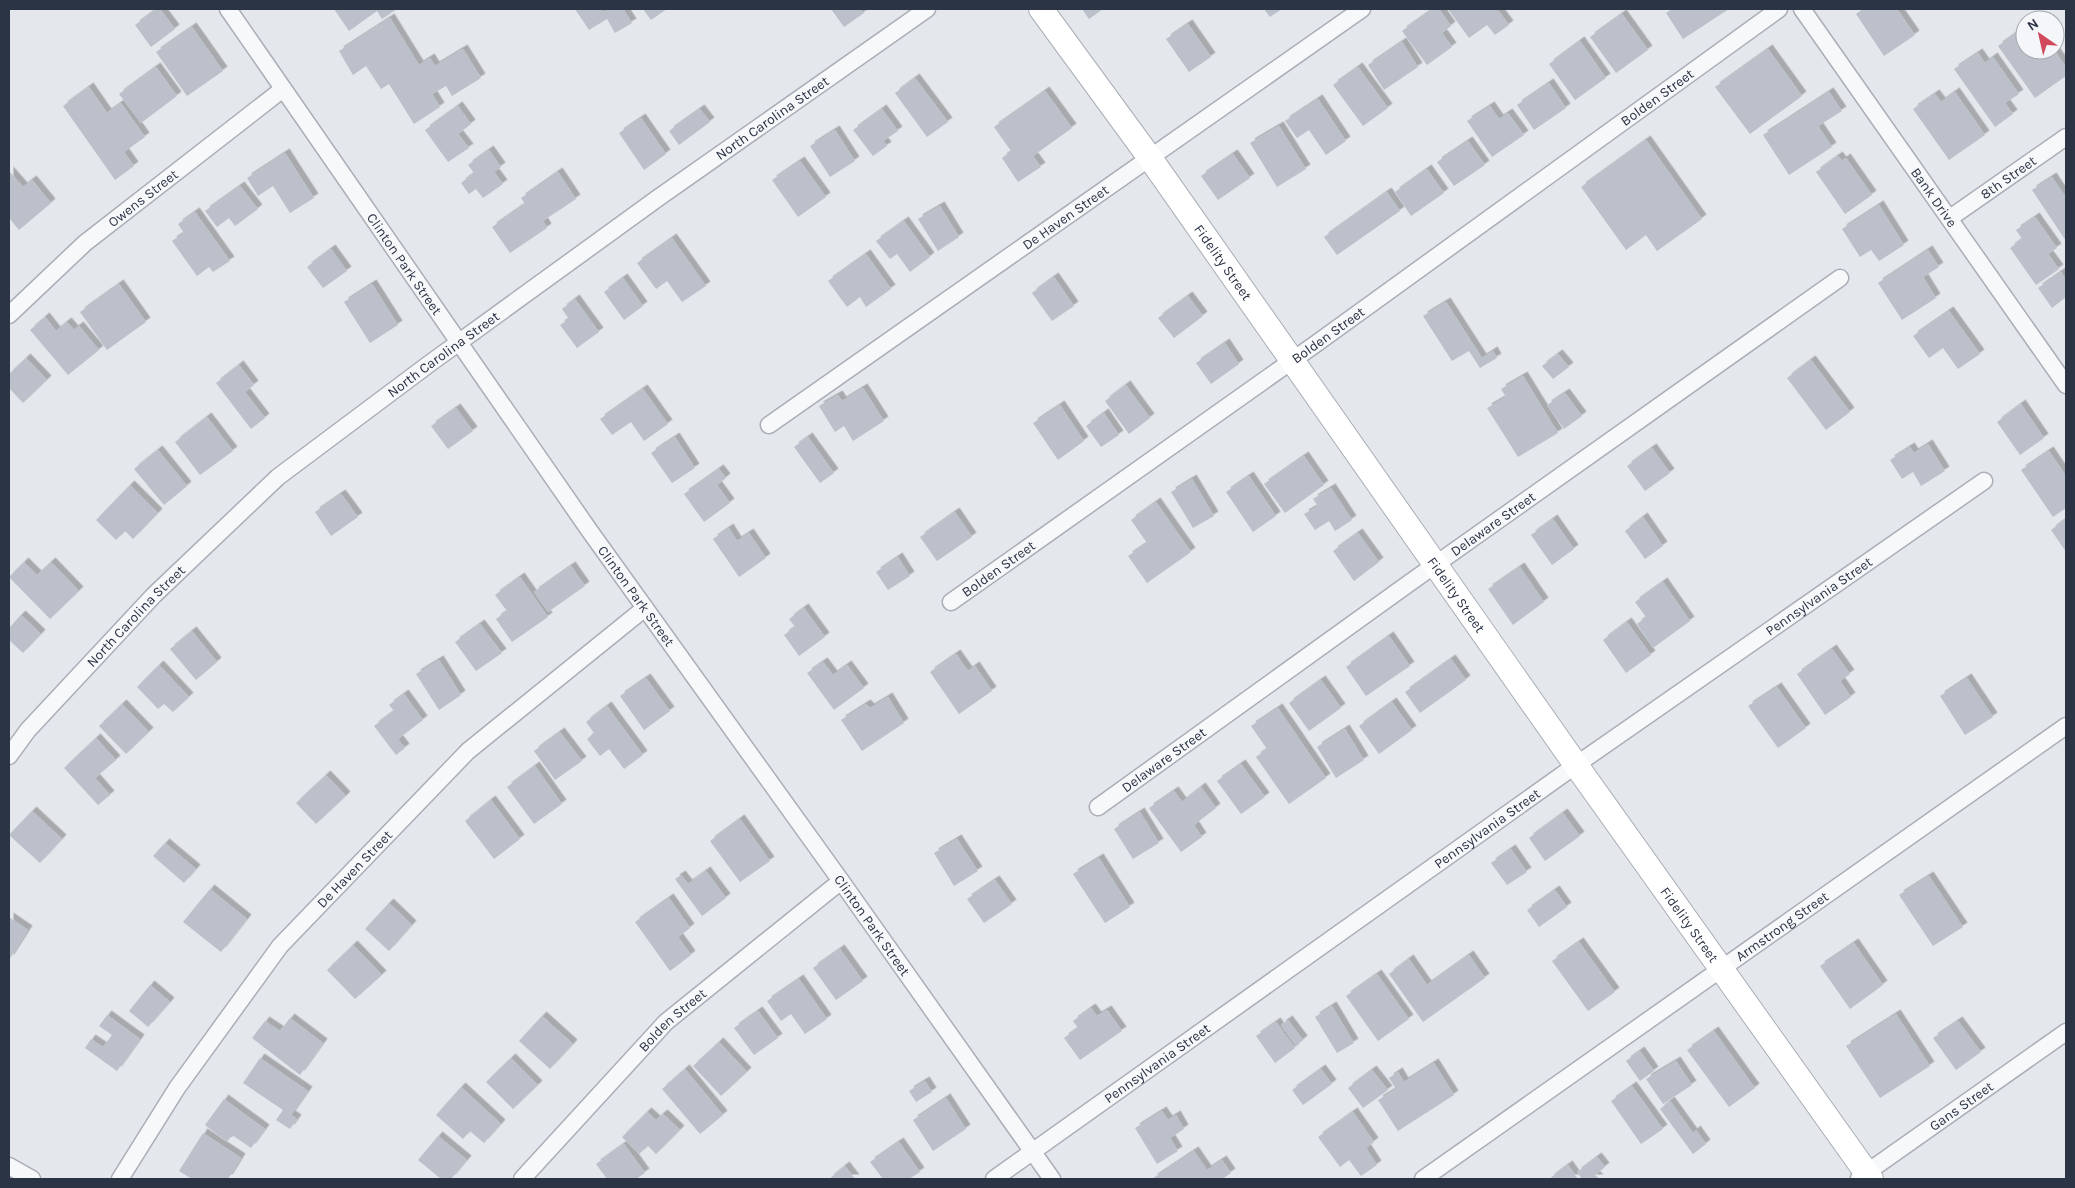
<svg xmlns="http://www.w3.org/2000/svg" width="2075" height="1188" font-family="Karla,sans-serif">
<defs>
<filter id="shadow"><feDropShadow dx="4.5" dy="-4.5" stdDeviation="0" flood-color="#0004"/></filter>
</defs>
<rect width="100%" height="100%" fill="#e4e7ec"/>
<!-- building -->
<path fill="#bbc0ca" filter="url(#shadow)" d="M 157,9 L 160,9 L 175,29 L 151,47 L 135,25 Z
M 334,9 L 397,9 L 382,19 L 377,11 L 349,31 Z
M 575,9 L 601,9 L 603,12 L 609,9 L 623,9 L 632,23 L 615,33 L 607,19 L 589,30 Z
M 643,9 L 667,9 L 651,20 Z
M 831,9 L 860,9 L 864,13 L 844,27 Z
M 1082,9 L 1103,9 L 1089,19 Z
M 1264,9 L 1282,9 L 1270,17 Z
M 1433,9 L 1439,9 L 1451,26 L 1442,33 L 1452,47 L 1427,65 L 1402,31 Z
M 1448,9 L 1497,9 L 1509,25 L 1495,35 L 1487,25 L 1469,38 Z
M 1672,9 L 1729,9 L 1683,39 L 1666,13 Z
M 1863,9 L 1897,9 L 1915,35 L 1884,56 L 1856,14 Z
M 1622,14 L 1648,50 L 1616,73 L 1590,37 Z
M 390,18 L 419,65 L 430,58 L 435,66 L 463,49 L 481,78 L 452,96 L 446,86 L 432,94 L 440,107 L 414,124 L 389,84 L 381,89 L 366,66 L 353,75 L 339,51 Z
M 1188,24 L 1211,57 L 1189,72 L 1166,39 Z
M 192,27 L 223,71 L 187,96 L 156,52 Z
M 2025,27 L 2025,50 L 2054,50 L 2066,67 L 2066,76 L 2035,98 L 1998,46 Z
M 1580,41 L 1606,78 L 1575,100 L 1549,64 Z
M 1402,42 L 1418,67 L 1384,90 L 1368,65 Z
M 1768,49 L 1802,96 L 1750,134 L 1715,87 Z
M 1978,53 L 1985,63 L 1993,57 L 2019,94 L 2005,103 L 2013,114 L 1995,127 L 1954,69 Z
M 156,67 L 177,96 L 141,123 L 119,94 Z
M 1358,67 L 1388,108 L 1363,126 L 1333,85 Z
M 915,78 L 948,122 L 927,137 L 895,93 Z
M 1549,83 L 1566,108 L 1534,130 L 1517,105 Z
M 89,87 L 107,113 L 121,103 L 145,137 L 124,152 L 134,166 L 115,180 L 63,106 Z
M 1045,91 L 1072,128 L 1033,156 L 1041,167 L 1018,182 L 1002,158 L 1011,151 L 994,127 Z
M 1829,92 L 1842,111 L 1818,126 L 1832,147 L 1789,175 L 1763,135 Z
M 1955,92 L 1985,135 L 1949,160 L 1913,109 L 1935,94 L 1941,102 Z
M 1318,99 L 1346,141 L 1326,155 L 1309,130 L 1297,138 L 1285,121 Z
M 458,106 L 471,124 L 458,134 L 469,148 L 448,162 L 425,130 Z
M 1490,106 L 1499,119 L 1508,113 L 1524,135 L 1492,157 L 1467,121 Z
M 700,109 L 710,122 L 679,145 L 669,131 Z
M 882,109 L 898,131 L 883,141 L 887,146 L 873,156 L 853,130 Z
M 641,118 L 666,154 L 644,170 L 619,133 Z
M 1279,126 L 1306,169 L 1277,187 L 1250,143 Z
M 835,130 L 855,161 L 830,177 L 810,146 Z
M 1646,140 L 1702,219 L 1657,251 L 1646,235 L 1626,250 L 1581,187 Z
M 1468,141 L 1485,165 L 1454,186 L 1437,162 Z
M 489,150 L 501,167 L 494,172 L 503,184 L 483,198 L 476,189 L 469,194 L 461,183 L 474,173 L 468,165 Z
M 285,153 L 314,198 L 290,213 L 273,186 L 258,196 L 247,178 Z
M 1233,154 L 1250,178 L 1218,200 L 1201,176 Z
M 1838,156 L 1842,161 L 1846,158 L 1872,195 L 1845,214 L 1816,172 Z
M 800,161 L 826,197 L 798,217 L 772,180 Z
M 1427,169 L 1444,193 L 1411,216 L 1395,192 Z
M 9,171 L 23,187 L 32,180 L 51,203 L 19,230 L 9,218 Z
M 558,172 L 576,199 L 543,221 L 547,228 L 510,253 L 492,227 L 525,204 L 521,198 Z
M 2052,177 L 2064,195 L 2066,194 L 2066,241 L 2032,190 Z
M 240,186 L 258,209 L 235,226 L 229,218 L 217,227 L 205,211 Z
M 1387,192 L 1400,211 L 1337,255 L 1324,237 Z
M 1879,205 L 1904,245 L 1879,261 L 1871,250 L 1860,257 L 1842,229 Z
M 940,206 L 959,237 L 938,251 L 918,219 Z
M 195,212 L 230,261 L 213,272 L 209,267 L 197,276 L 172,241 L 184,233 L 178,224 Z
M 2035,217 L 2057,248 L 2048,254 L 2059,269 L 2036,285 L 2010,248 L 2022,239 L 2016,230 Z
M 904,221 L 930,257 L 910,272 L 897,254 L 890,259 L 876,241 Z
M 672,238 L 706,286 L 682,302 L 667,281 L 656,289 L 637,263 Z
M 331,249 L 347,271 L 323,288 L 307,267 Z
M 1928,250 L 1939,267 L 1923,277 L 1936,298 L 1902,320 L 1878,283 Z
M 866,254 L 891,289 L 866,307 L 860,297 L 847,307 L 828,281 Z
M 2061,272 L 2066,280 L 2066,297 L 2052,308 L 2038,288 Z
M 1054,277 L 1074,306 L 1052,321 L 1032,293 Z
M 623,278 L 643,306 L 624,320 L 604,292 Z
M 119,284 L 146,322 L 107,350 L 80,312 Z
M 372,284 L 398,325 L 370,343 L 344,302 Z
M 1188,296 L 1203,316 L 1174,338 L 1158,318 Z
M 575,299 L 599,332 L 577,348 L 560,325 L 569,319 L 562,309 Z
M 1446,302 L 1482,358 L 1493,351 L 1497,358 L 1480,368 L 1469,351 L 1452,361 L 1423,316 Z
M 1949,311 L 1980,354 L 1958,369 L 1943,348 L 1929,358 L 1913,336 Z
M 45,317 L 56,331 L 67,322 L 74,330 L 79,326 L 99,350 L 68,375 L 30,330 Z
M 1225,343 L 1239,364 L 1211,384 L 1196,363 Z
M 1558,354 L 1569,367 L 1553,379 L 1542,366 Z
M 26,358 L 47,380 L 23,403 L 9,388 L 9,374 Z
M 1811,360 L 1850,412 L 1826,430 L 1787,378 Z
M 239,365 L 254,385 L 245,392 L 265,418 L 251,429 L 216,383 Z
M 1523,376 L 1558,433 L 1518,457 L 1487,408 L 1506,397 L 1501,389 Z
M 1126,385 L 1150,418 L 1129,434 L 1105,401 Z
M 863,388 L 884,421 L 853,441 L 844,426 L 835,432 L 819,406 L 838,395 L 842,401 Z
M 643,389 L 668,424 L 644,441 L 631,422 L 612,435 L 600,419 Z
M 1565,393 L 1582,416 L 1564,429 L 1547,405 Z
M 2021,404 L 2044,438 L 2020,455 L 1997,422 Z
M 1060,405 L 1084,441 L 1058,460 L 1033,423 Z
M 456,408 L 473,431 L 448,449 L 431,426 Z
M 1104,413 L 1119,435 L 1101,447 L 1086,426 Z
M 207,417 L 233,451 L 200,475 L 175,442 Z
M 675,437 L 695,468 L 672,483 L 651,453 Z
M 808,437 L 834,473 L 820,483 L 794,447 Z
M 1928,444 L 1945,471 L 1921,486 L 1913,472 L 1902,479 L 1890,460 L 1910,447 L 1914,453 Z
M 1652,448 L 1670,473 L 1645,491 L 1627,466 Z
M 158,450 L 187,486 L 164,505 L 134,469 Z
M 2049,451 L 2066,476 L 2066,508 L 2053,517 L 2021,470 Z
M 1304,456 L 1324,485 L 1285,513 L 1264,484 Z
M 719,469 L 726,478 L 717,485 L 730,503 L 704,522 L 684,494 Z
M 1249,476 L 1276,516 L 1253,532 L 1226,492 Z
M 1192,479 L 1214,516 L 1193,528 L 1171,492 Z
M 130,485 L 158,513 L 133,539 L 125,531 L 116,540 L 96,520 Z
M 1331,488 L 1352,520 L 1335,531 L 1329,521 L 1315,530 L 1304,514 L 1318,506 L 1313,499 Z
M 341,494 L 358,517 L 331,536 L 315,512 Z
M 1156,502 L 1191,552 L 1147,583 L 1128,556 L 1147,543 L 1131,520 Z
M 955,512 L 972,537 L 937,561 L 920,537 Z
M 1643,517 L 1663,546 L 1645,559 L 1625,531 Z
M 1553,519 L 1574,549 L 1552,565 L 1531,535 Z
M 2066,519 L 2066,552 L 2051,530 Z
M 729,528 L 737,541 L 749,533 L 766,558 L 739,577 L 713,539 Z
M 1358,533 L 1379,562 L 1354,581 L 1333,551 Z
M 898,557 L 910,576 L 888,590 L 876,572 Z
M 24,562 L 37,575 L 51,562 L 79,591 L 50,619 L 9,577 Z
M 571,566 L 585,586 L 548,612 L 534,592 Z
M 1520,567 L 1544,602 L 1513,625 L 1488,589 Z
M 520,577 L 548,617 L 512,642 L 496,619 L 507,611 L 495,595 Z
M 1663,582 L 1690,621 L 1653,648 L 1637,624 L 1646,617 L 1635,602 Z
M 804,608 L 825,637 L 799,656 L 784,635 L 795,627 L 789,619 Z
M 21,615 L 41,634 L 23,653 L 9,640 L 9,628 Z
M 1627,622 L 1651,655 L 1626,673 L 1603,640 Z
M 480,624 L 502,653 L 476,671 L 455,642 Z
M 192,631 L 217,662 L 196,680 L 170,649 Z
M 1389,636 L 1410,666 L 1366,696 L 1346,667 Z
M 1832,649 L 1850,674 L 1840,681 L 1851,697 L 1825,715 L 1797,674 Z
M 956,654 L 968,671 L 975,666 L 992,691 L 959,714 L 930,672 Z
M 1451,659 L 1466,680 L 1420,713 L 1405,692 Z
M 439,660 L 461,695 L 439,710 L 416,674 Z
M 823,662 L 833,675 L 847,665 L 864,688 L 834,710 L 807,673 Z
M 159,665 L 189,697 L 173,712 L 164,704 L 158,709 L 137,687 Z
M 646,678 L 670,711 L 644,730 L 620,696 Z
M 1967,678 L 1993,717 L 1965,735 L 1940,696 Z
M 1321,680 L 1341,708 L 1309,731 L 1289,703 Z
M 1777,687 L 1806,728 L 1778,748 L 1748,706 Z
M 404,694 L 423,720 L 398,739 L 405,748 L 396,755 L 374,726 L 394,711 L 389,705 Z
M 888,697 L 904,723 L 862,751 L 841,720 L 866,704 L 870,708 Z
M 1392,702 L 1412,730 L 1379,754 L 1359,726 Z
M 122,704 L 149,732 L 126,754 L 99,726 Z
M 607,706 L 643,755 L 624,769 L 609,749 L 600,756 L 587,739 L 594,733 L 586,722 Z
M 1278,708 L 1326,778 L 1289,804 L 1256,757 L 1267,749 L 1251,726 Z
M 1345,729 L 1364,760 L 1336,778 L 1317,747 Z
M 560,732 L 582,761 L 555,780 L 534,751 Z
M 96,738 L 116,760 L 95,778 L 110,795 L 98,805 L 64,768 Z
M 1241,764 L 1265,797 L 1241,814 L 1217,781 Z
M 535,766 L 562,804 L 534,824 L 507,787 Z
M 326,775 L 346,796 L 316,824 L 296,803 Z
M 1201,787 L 1216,808 L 1194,825 L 1202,837 L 1181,852 L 1149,808 L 1174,791 L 1182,802 Z
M 491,800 L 520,839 L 494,859 L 465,821 Z
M 32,811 L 62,839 L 40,863 L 9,835 Z
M 1140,812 L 1159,843 L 1133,859 L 1114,829 Z
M 1563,813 L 1580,836 L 1545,861 L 1529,838 Z
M 740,819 L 770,861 L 740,882 L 710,841 Z
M 957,839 L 978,871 L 954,886 L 934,853 Z
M 165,843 L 196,869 L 184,883 L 153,856 Z
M 1511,849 L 1527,872 L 1507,885 L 1491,863 Z
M 1099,858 L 1130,907 L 1105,923 L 1073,874 Z
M 706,871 L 726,898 L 702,916 L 675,879 L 681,875 L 688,884 Z
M 1929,876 L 1963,927 L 1933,946 L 1899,895 Z
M 995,880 L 1012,904 L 984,923 L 967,899 Z
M 210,889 L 247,919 L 221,952 L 183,922 Z
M 1555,890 L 1567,907 L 1539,927 L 1527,910 Z
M 669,898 L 690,928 L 678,937 L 691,955 L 670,971 L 635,922 Z
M 389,903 L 412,925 L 389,951 L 365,929 Z
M 9,917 L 28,930 L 9,960 Z
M 1579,942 L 1615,992 L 1588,1011 L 1552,961 Z
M 1854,943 L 1883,985 L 1850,1009 L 1820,966 Z
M 353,945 L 382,975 L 355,999 L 327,970 Z
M 840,949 L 863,981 L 836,1000 L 813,968 Z
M 1469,955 L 1485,978 L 1423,1022 L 1389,974 L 1409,959 L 1427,985 Z
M 1377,974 L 1409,1019 L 1378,1041 L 1346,996 Z
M 799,979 L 827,1019 L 805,1034 L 791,1014 L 781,1021 L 767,1001 Z
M 150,985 L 170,1002 L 148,1027 L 129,1011 Z
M 1332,1006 L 1354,1043 L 1337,1053 L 1315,1017 Z
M 1091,1008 L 1097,1016 L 1107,1010 L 1122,1031 L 1080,1060 L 1064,1038 L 1078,1028 L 1073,1021 Z
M 758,1011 L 778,1038 L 754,1055 L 734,1028 Z
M 1896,1014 L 1930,1066 L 1880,1098 L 1846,1046 Z
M 107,1015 L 140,1039 L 117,1071 L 85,1048 L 91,1039 L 103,1047 L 112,1035 L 99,1026 Z
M 542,1016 L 573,1044 L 550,1069 L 519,1041 Z
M 290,1018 L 323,1043 L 300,1075 L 252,1038 L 265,1021 L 280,1031 Z
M 1288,1020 L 1303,1040 L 1296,1046 L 1281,1025 Z
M 1958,1021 L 1981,1052 L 1956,1070 L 1933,1038 Z
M 1276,1022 L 1295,1048 L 1275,1063 L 1256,1036 Z
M 1714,1031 L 1755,1088 L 1729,1107 L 1687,1050 Z
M 719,1042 L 747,1072 L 721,1096 L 693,1066 Z
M 1640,1051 L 1654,1071 L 1640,1081 L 1626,1061 Z
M 260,1058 L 308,1091 L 291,1115 L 297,1119 L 290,1129 L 276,1120 L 283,1110 L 243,1083 Z
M 511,1058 L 538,1085 L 513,1109 L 486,1082 Z
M 1676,1061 L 1692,1085 L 1663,1104 L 1646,1079 Z
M 1434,1063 L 1454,1095 L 1398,1131 L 1378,1100 L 1396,1089 L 1389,1078 L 1398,1072 L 1404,1082 Z
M 685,1069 L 723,1115 L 700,1134 L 662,1089 Z
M 1321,1069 L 1332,1084 L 1303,1105 L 1292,1090 Z
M 1372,1070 L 1388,1090 L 1363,1108 L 1348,1088 Z
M 925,1081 L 932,1092 L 916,1102 L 909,1091 Z
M 1632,1086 L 1663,1129 L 1641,1144 L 1611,1101 Z
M 461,1087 L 501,1124 L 484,1143 L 470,1131 L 463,1139 L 436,1115 Z
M 946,1098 L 966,1129 L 933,1151 L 913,1120 Z
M 224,1099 L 265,1129 L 251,1148 L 232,1135 L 227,1142 L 205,1125 Z
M 1670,1101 L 1693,1133 L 1696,1130 L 1706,1144 L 1693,1154 L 1660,1109 Z
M 1162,1111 L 1168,1120 L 1176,1115 L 1184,1129 L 1170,1138 L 1178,1151 L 1157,1164 L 1135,1128 Z
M 647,1112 L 656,1120 L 663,1114 L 680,1130 L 656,1154 L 648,1146 L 639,1154 L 622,1137 Z
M 1353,1112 L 1374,1142 L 1366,1148 L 1377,1165 L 1361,1176 L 1349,1160 L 1340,1167 L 1318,1137 Z
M 203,1133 L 241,1158 L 228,1179 L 192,1179 L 179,1171 Z
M 438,1136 L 467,1160 L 451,1179 L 441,1179 L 418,1160 Z
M 899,1142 L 920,1172 L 909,1179 L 883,1179 L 870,1162 Z
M 624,1144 L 645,1173 L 636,1179 L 607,1179 L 596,1164 Z
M 1194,1151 L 1207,1170 L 1222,1160 L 1231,1173 L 1222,1179 L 1152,1179 Z
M 1597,1157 L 1605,1167 L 1595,1175 L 1599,1179 L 1582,1179 L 1577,1172 Z
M 1568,1165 L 1578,1179 L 1549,1179 Z
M 845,1166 L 855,1179 L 829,1179 Z"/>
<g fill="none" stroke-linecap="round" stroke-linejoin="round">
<defs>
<g id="street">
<path id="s1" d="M 228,9 L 589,530 L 841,881 L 1052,1179"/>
<path id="s2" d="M 1802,9 L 2066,385"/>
<path id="s3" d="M 1950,218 L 2066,137"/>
<path id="s4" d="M 9,315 L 85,243 L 283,89"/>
<path id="s5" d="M 769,425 L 1362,9"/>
<path id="s6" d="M 951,602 L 1317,343 L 1779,9"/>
<path id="s7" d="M 9,756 L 28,730 L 154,595 L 278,477 L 429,364 L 658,198 L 927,9"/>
<path id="s8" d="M 1098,807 L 1408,584 L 1840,278"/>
<path d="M 9,1166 L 32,1179"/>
<path id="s9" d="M 1859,1178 L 2066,1032"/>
<path id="s10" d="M 120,1179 L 177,1088 L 280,946 L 468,751 L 645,608"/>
<path id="s11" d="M 522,1179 L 666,1022 L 841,881"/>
<path id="s12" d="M 994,1179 L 1576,765 L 1984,481"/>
<path id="s13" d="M 1423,1179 L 2066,726"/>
</g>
<g id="secondary">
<path id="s14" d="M 1041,9 L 1150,158 L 1576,765 L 1871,1179"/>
</g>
</defs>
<!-- street casing -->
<use href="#street" stroke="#a9aeb7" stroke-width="19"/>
<!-- secondary casing -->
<use href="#secondary" stroke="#a9aeb7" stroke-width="26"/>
<!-- street -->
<use href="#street" stroke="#f7f8fa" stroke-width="16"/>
<!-- secondary -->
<use href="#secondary" stroke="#fff" stroke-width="24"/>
</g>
<g text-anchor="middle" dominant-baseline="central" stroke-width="4.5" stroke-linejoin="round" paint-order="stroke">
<!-- street labels -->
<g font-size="14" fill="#2b3445" stroke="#f4f6f9">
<text stroke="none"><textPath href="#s6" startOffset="868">Bolden Street</textPath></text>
<text stroke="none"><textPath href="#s7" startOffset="999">North Carolina Street</textPath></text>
<text stroke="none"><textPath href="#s3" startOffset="71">8th Street</textPath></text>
<text stroke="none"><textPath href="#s2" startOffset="230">Bank Drive</textPath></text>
<text stroke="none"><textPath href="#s4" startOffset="178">Owens Street</textPath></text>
<text stroke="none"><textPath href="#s5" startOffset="362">De Haven Street</textPath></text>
<text stroke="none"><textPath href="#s14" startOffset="312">Fidelity Street</textPath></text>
<text stroke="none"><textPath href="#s1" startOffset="310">Clinton Park Street</textPath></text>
<text stroke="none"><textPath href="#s6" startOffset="462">Bolden Street</textPath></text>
<text stroke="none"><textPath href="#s7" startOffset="594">North Carolina Street</textPath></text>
<text stroke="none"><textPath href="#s8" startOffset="486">Delaware Street</textPath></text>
<text stroke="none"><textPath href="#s6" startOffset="58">Bolden Street</textPath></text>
<text stroke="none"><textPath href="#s14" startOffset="718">Fidelity Street</textPath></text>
<text stroke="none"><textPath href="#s1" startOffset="715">Clinton Park Street</textPath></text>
<text stroke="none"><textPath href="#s12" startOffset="1010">Pennsylvania Street</textPath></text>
<text stroke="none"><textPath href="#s7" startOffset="189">North Carolina Street</textPath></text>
<text stroke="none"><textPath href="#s8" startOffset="81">Delaware Street</textPath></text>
<text stroke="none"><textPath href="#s12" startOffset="605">Pennsylvania Street</textPath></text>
<text stroke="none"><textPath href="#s10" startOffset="390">De Haven Street</textPath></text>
<text stroke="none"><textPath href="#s1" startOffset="1120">Clinton Park Street</textPath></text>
<text stroke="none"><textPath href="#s14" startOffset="1122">Fidelity Street</textPath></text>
<text stroke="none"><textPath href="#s13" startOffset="439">Armstrong Street</textPath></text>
<text stroke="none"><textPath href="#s11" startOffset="219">Bolden Street</textPath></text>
<text stroke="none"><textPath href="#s12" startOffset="200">Pennsylvania Street</textPath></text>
<text stroke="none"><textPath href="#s9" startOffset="125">Gans Street</textPath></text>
</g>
</g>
<!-- border -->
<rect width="2075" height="1188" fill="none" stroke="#2b3445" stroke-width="20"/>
<!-- north arrow -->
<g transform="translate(2040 35) rotate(326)"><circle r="24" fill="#f4f6f9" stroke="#a4a8b1"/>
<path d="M0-4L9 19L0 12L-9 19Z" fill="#d1495b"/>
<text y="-8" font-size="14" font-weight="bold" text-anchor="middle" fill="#2b3445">N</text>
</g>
</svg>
